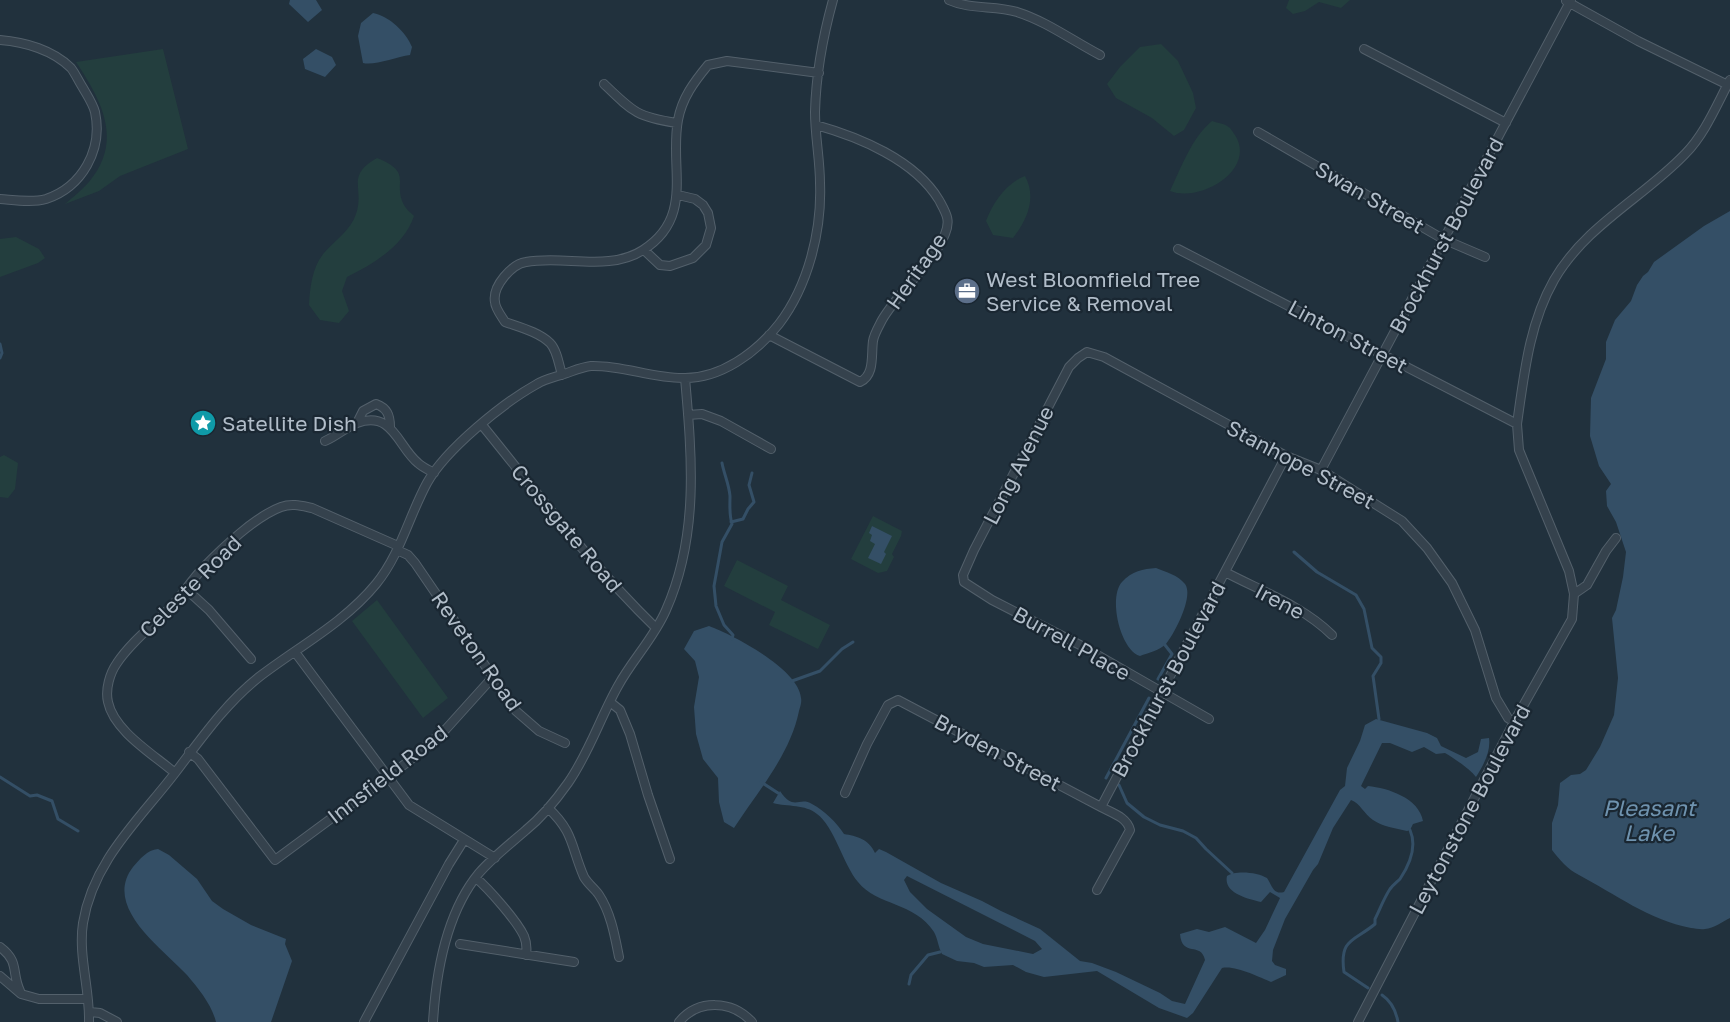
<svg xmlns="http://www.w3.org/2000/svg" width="1730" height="1022" font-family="'Golos Text',sans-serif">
<rect width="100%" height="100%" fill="#21313d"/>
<!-- green -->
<path fill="#233e3e" d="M 1289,0 L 1350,0 L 1341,8 L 1319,2 L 1305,11 L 1293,14 L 1286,8 Z
M 1161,44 L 1178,61 L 1193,93 L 1196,108 L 1184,130 L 1174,136 L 1152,118 L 1116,98 L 1107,84 L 1120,67 L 1140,47 Z
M 163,49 L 188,149 L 120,176 L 99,191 L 65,204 C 73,197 82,190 89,182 C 124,140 101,100 76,62 Z
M 1212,121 C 1218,123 1226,124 1230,128 C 1231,129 1234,134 1235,135 C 1257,170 1200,203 1170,191 C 1181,168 1192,137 1212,121 Z
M 377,158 C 414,173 392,182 404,205 C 406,209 411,213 414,216 C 404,246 373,264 347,277 L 342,291 L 349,311 L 339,323 L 320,320 L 309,305 C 310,288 312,267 324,253 C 335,240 351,230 356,214 C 365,188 345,176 377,158 Z
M 1025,176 C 1037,198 1027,220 1013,238 L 993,235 L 986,221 C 992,204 1007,182 1025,176 Z
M 16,237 L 39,249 L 45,258 L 38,263 L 0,277 L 0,239 Z
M 4,455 L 18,463 L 15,489 L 8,498 L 0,497 L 0,457 Z
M 873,516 L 902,531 L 901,536 L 892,554 L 894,557 L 887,571 L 878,573 L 851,559 Z
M 737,560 L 788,586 L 781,600 L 830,625 L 818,649 L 769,625 L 775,612 L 724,586 Z
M 377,600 L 448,698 L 423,718 L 352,621 Z"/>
<!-- water -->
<path fill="#344f66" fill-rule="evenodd" d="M 290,0 L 316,0 L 322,10 L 308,22 L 289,4 Z
M 373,13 C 389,16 406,32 412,47 L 410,55 C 396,57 374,66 363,63 L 358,36 L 361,23 Z
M 316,49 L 332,57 L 336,65 L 325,77 L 305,69 L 303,59 Z
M 1730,211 L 1730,918 C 1722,922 1714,928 1705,929 C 1700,930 1695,928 1691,928 C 1649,920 1615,894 1579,875 C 1568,870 1559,859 1552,850 L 1552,823 L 1558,805 L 1560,783 L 1571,775 L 1580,774 L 1586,770 L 1600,747 L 1614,715 L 1618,678 L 1612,618 L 1616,610 L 1623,577 L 1626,552 L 1616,522 L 1607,506 L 1606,491 L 1611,484 L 1599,466 L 1590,436 L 1591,398 L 1606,359 L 1606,342 L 1615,320 L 1631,301 L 1637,285 L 1643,276 L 1648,272 L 1654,262 L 1704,226 Z
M 872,526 L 892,536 L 884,552 L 886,554 L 881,564 L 868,558 L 875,544 L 870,541 L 872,535 L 869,533 Z
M 1156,568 C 1166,572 1178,575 1185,584 C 1194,596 1175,633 1166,644 C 1160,650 1148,653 1140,656 C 1120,650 1108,597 1122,582 C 1132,571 1143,569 1156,568 Z
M 709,626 C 733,635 799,669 801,698 C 802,702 800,707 799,711 C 790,755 758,791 734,828 L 724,822 L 719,802 L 718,778 L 703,759 L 696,734 L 694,707 L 699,677 L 695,661 L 684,649 L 694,631 Z
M 1376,719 L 1427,733 L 1437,738 L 1441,746 L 1466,758 L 1478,752 L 1481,739 L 1489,738 C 1491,752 1483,766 1476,777 C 1470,769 1455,759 1445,753 L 1436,754 L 1424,747 L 1412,752 L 1390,743 L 1382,743 L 1361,786 L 1365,789 L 1368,786 C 1388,788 1419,798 1423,821 L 1413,824 L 1410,830 L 1407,831 C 1395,828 1383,827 1373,820 C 1364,814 1360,803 1351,800 L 1333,828 L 1318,864 L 1313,870 L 1285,919 L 1273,950 L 1272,961 L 1275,965 L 1286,969 L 1286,975 L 1271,982 C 1259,977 1235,965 1222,968 L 1193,1013 L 1187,1018 L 1159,1008 L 1097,971 L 1044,977 L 1026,972 L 1013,965 L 984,967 L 974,963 L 957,961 L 942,954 C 938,947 938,939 934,932 C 915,902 877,906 858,882 C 843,864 834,826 817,814 C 805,804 788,807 773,803 L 780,791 C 794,812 799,796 812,804 C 825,811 836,822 844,834 C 856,836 869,839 875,853 L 879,849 L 886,852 L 941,883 L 982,901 L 1001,911 L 1040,929 L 1080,961 L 1092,963 L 1116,972 L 1160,993 L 1172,1001 L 1185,1004 L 1205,960 C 1201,941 1182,958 1180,934 L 1197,929 L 1209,932 L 1225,927 L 1256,943 L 1265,930 L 1280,898 L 1270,892 L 1261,902 C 1248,899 1223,893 1227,876 C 1235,870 1258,872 1267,878 C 1272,885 1273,895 1284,892 L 1340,790 L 1345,786 L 1347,768 L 1360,741 L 1365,725 ZM 907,876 L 1035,941 L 1042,949 L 1033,954 L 983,944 L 966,937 L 927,909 L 910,892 L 904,880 Z
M 158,849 L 169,855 L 197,879 L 212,901 L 223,909 L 251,925 L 286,939 L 285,944 L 292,961 L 271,1022 L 216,1022 C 212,1005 198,988 187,975 C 163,949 102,907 133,867 C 140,859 147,850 158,849 Z"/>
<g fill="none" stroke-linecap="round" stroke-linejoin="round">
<!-- stream -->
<path stroke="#344f66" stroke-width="3" d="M 0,344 L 2,353 L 0,358
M 722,463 C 724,474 729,484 730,496 C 730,506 729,514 732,524 L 722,542 L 714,586 L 716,606 L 724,625 L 733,635 L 732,639
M 731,522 L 743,519 L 748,509 L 754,502 L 749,485 L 752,473
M 1294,552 L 1317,572 L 1356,595 L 1364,609 L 1372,648 L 1381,657 L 1381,663 L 1373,676 L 1379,719
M 1158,679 L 1172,654 L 1165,645
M 792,681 L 820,671 L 842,649 L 853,642
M 0,777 L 30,796 L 37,795 L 52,801 L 58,819 L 78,831
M 1106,778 L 1149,698
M 761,782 L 778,793
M 1119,785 L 1127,803 L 1144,817 L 1160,825 L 1183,831 L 1196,838 L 1206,849 L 1232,873
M 909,984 L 911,975 L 928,955 L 940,952
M 1368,988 L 1344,972 C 1339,938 1355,941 1375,924 L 1375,919 C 1380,909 1384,898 1390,889 C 1393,885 1397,882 1400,879 C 1410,864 1417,846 1410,830
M 1382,995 C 1391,1001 1396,1011 1398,1022"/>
<defs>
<path id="street" d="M 949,0 C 971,10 995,5 1017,12 C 1046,21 1073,41 1100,55
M 1566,1 L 1638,41 L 1728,85
M 0,40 C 25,42 53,50 71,68 C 75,73 79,82 83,88 C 87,95 93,104 95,112 C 103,150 82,187 46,199 C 32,203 14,200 0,199
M 1364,49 L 1506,123
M 604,84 C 633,112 637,117 677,123
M 1258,132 L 1443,239 L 1485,257
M 1178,249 L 1517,424
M 644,250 L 660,265 L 670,266 L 693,258 L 706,245 L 711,228 L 708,213 L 703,205 L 695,199 L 678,195
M 769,335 L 860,382 C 875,375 871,355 873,341 C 874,334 879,326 882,320 C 898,292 934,262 945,234 C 951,220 946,213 939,200 C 915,160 859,137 816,125
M 562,375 C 559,365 557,350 550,343 C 539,332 519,327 505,322 C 502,317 495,308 495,302 C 492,286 512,264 526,262 C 564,255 609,272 643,250 C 695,217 669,167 678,120 C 682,98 694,82 708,65 L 727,61 L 819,73
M 688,415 L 702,414 L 721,421 L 771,449
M 357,423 L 363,411 L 376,404 C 387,408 390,415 390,427
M 482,425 C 538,494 592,566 656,628
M 325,441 C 337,436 346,427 357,423 C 393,410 398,447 418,463 C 422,467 429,470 434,473
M 1321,470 L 1571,0
M 397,550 L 408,555 L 415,563 L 516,711 L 539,731 L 565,743
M 1225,572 C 1261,591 1303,606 1332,635
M 186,589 L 209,610 L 251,659
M 1574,594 L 1587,585 L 1606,551 L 1616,538
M 295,652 L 409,805 L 495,858
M 610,702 L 620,710 L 630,734 L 648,795 L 670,859
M 1209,719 L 1080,645 L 992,600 L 964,582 L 963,575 L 974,550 L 1069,367 L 1078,358 L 1087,352 L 1104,357 L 1286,456 L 1321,470 L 1402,521 L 1427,548 L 1452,583 L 1475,630 L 1496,698 L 1508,718 L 1514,722
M 189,752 L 198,759 L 275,860 L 409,761 L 446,729 L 492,678
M 175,773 C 153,754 114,731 108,702 C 105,689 110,673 117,663 C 131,642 153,625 171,607 C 182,595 191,581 203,568 C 221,549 256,516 281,507 C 292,503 302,506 312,508 L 398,546
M 845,793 L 867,744 L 888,705 L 898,700 L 1101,807
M 548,808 C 574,832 571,847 584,877 C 588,884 595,889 599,895 C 611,913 615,937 619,957
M 476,878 C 489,889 517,921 524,936 C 527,943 527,948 526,955
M 1097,890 L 1130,830 C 1127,817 1112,813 1101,807 L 1286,456
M 460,944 L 574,962
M 0,947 C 20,962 11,972 20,991
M 0,976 L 21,994 L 39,999 L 87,999
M 90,1012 L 100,1013 L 117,1022
M 89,1022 C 90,990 78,955 83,923 C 93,861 139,820 175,773 C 201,739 225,704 259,677 C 298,647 344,623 376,584 C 400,555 409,516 427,483 C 446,449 503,403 537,384 C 545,379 555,377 564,374 C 573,371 582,367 591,366 C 622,365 651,378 683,378 C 720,379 756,353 779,324 C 808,286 822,231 820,183 C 820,160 815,136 815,112 C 816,74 823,36 833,0
M 364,1022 L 449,864 L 464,840
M 433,1022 C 436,972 446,913 479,873 C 493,857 510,844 526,830 C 542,817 556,800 568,783 C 589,753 600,718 618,686 C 632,660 654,638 666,610 C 699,536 692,457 685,378
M 679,1022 C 698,999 732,1000 752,1022
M 1358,1022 L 1514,722 L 1572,619 L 1574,594 L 1569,571 L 1519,450 L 1517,424 C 1524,375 1529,324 1554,280 C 1585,226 1644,197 1685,154 C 1705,134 1717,104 1730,80"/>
</defs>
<!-- street casing -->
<use href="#street" stroke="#53606b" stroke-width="10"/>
<!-- street -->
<use href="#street" stroke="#35424d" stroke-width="8"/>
</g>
<!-- icons -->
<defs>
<symbol id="office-disc" viewBox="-11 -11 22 22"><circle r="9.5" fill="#5c6f8a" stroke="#1a2732"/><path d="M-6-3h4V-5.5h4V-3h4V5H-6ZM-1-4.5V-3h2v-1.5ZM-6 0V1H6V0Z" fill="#fff"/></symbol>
<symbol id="sight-disc" viewBox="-11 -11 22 22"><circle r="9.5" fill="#0f9aa8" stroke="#1a2732"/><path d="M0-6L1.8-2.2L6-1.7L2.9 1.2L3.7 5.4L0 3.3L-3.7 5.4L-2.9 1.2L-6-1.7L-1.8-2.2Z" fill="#fff"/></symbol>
</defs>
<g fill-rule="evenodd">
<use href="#office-disc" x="952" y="276" width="30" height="30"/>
<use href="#sight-disc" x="188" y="408" width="30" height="30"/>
</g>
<g text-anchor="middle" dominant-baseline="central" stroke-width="4.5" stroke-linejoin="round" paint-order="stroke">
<!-- street labels -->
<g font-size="21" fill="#b1bdc9" stroke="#1a2732">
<text transform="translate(1370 197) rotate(30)">Swan Street</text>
<text transform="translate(1446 235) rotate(-62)">Brockhurst Boulevard</text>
<text transform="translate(916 271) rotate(-55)">Heritage</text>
<text transform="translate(1348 336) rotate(28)">Linton Street</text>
<text transform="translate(1301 464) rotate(28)">Stanhope Street</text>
<text transform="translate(1018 465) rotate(-63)">Long Avenue</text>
<text transform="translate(567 528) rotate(50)">Crossgate Road</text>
<text transform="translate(190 586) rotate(-45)">Celeste Road</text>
<text transform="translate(1280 601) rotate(28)">Irene</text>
<text transform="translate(1072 643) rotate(29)">Burrell Place</text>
<text transform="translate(477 651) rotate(55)">Reveton Road</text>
<text transform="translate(1168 679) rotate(-62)">Brockhurst Boulevard</text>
<text transform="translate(998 752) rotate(28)">Bryden Street</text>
<text transform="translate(387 774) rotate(-38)">Innsfield Road</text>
<text transform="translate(1469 809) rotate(-62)">Leytonstone Boulevard</text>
</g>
<!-- poi labels -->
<g font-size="21" fill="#b1bdc9" stroke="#1a2732" text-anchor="start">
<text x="986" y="279">West Bloomfield Tree<tspan x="986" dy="24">Service &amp; Removal</tspan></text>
<text x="222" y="423">Satellite Dish</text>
</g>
<!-- water labels -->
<g font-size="22" font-style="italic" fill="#6f93af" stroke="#1a2732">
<text x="1649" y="807">Pleasant<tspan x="1649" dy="25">Lake</tspan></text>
</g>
</g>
</svg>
